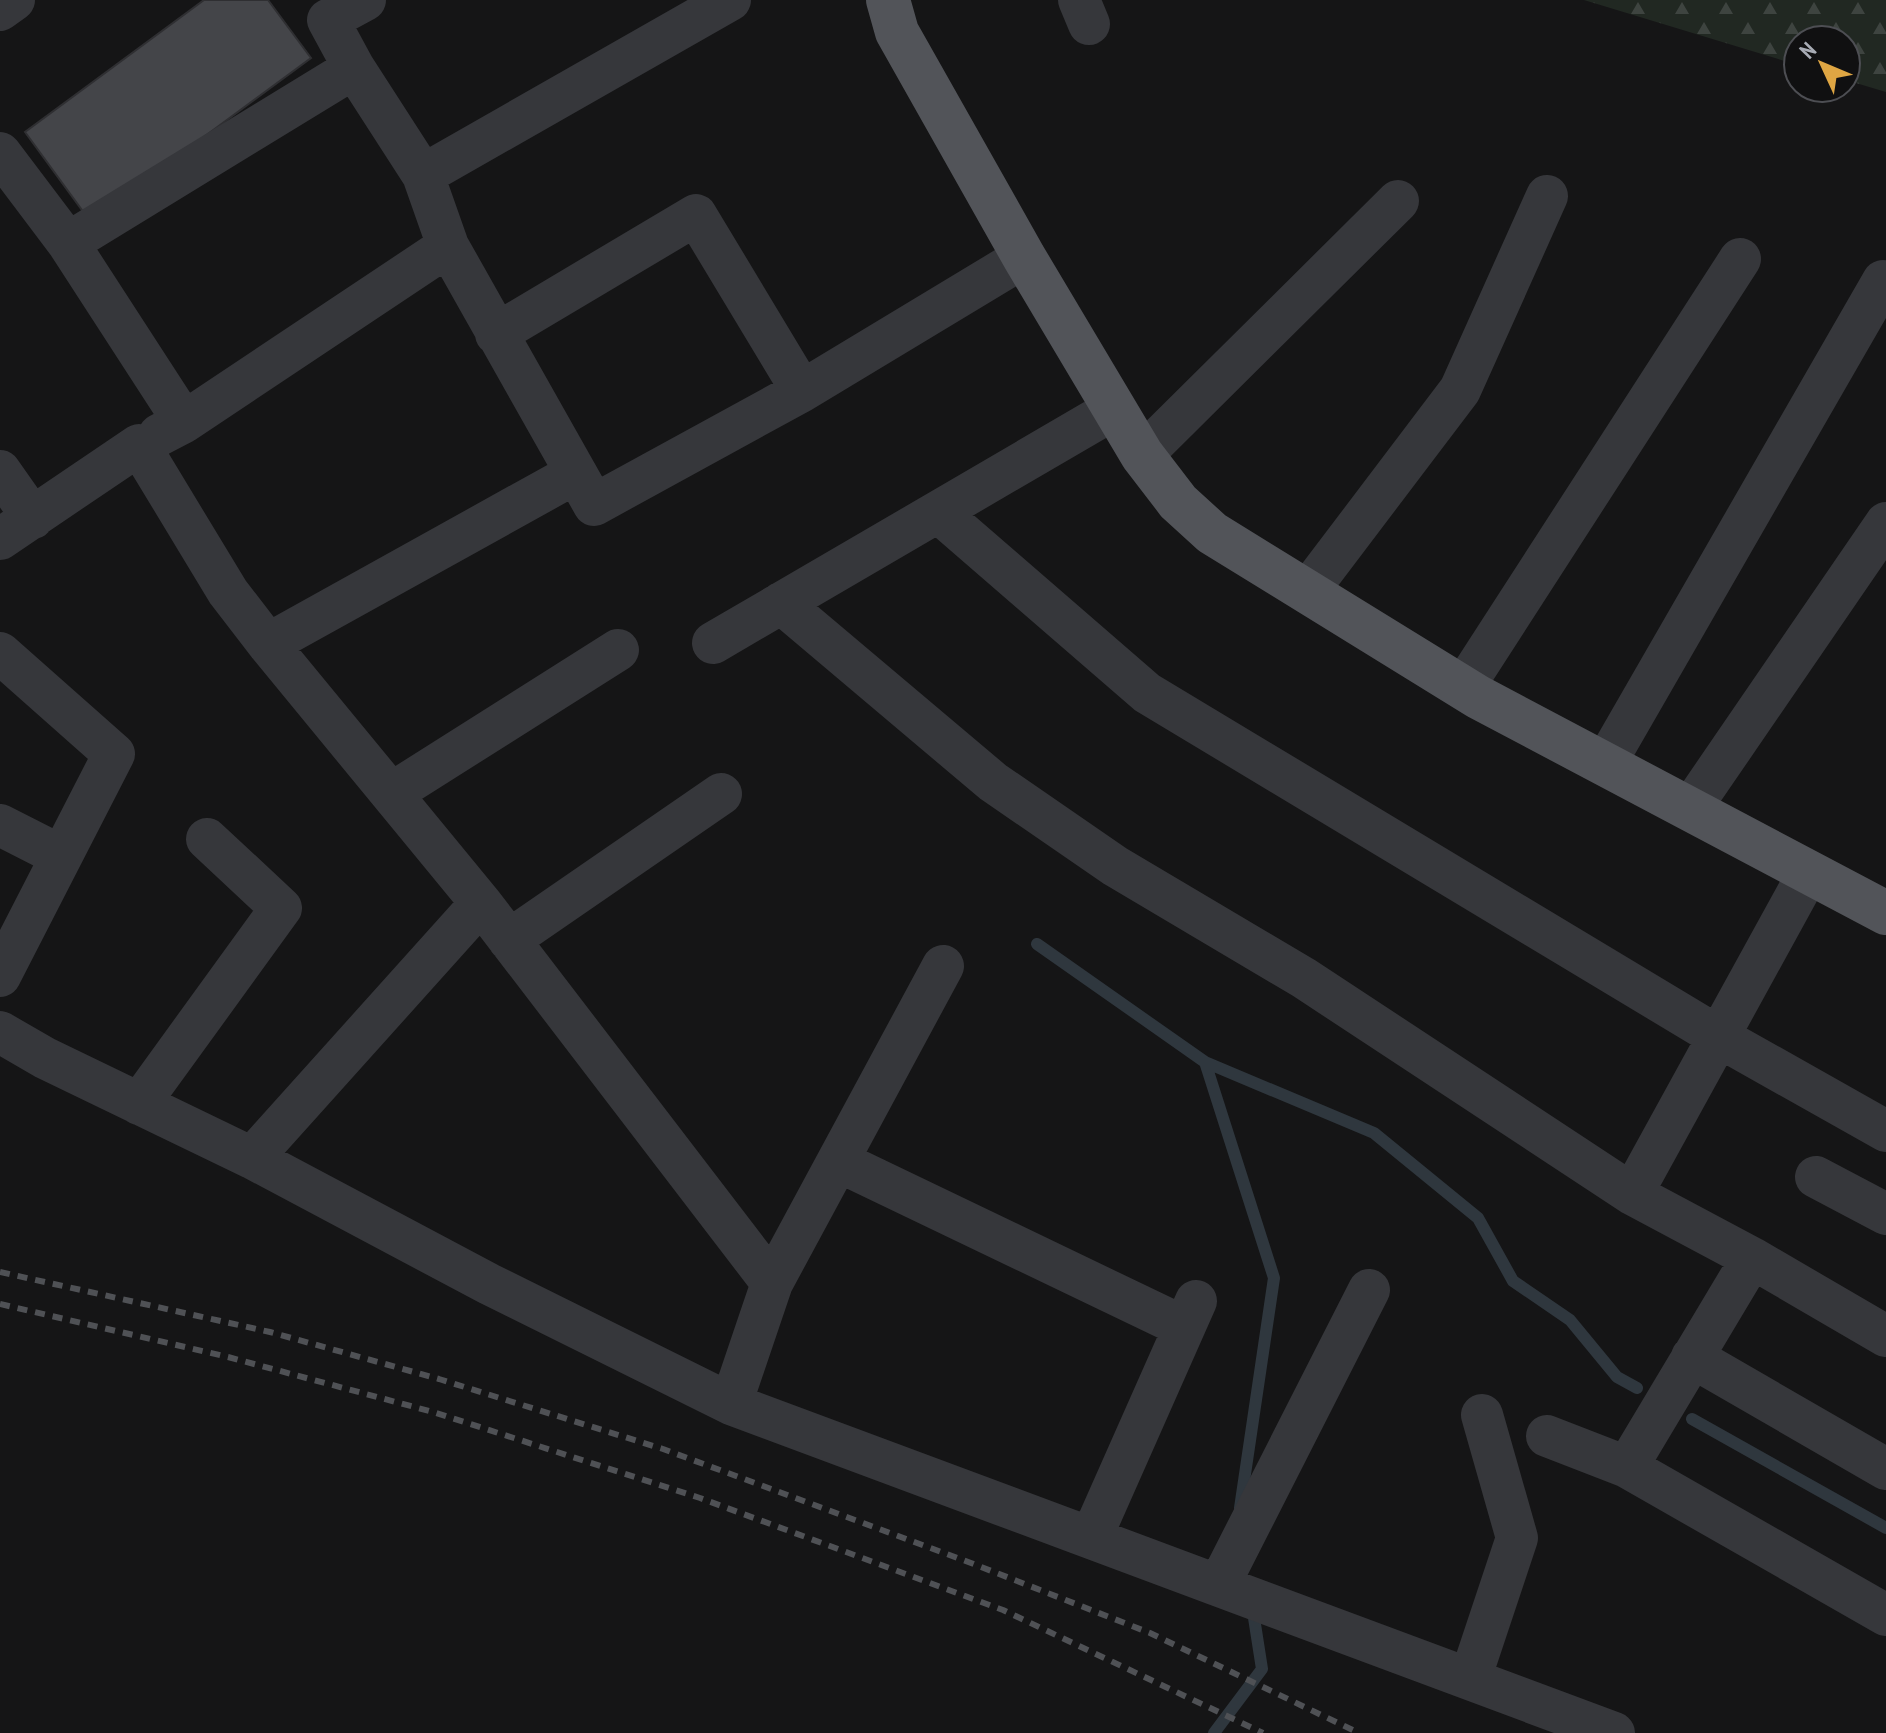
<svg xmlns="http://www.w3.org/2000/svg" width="1886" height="1733" font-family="'PT Sans Narrow',sans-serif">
<defs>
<pattern id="forest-firs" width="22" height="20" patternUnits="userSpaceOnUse" patternTransform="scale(2)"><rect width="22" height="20" fill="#212822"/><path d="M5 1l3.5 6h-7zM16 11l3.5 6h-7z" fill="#3e4440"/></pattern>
</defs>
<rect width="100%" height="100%" fill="#151516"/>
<!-- forest -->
<path fill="url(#forest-firs)" d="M 1584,0 L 1886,0 L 1886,92 L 1846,80 L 1846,40 L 1798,40 L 1798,65 Z"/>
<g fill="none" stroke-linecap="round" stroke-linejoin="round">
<!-- stream -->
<path stroke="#2f373e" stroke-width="12" d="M 1037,944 L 1205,1062 L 1374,1133 L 1478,1218 L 1513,1281 L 1570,1320 L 1617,1377 L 1637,1388
M 1205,1062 L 1274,1278 L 1240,1508
M 1692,1419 L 1886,1528
M 1214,1733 L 1262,1669 L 1252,1605"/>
</g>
<!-- building -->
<path fill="#444549" stroke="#2f2f32" stroke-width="2" d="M 204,0 L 268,0 L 311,58 L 90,221 L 25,132 Z"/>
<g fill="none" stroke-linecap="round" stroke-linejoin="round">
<!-- minor -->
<path stroke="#36373b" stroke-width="42" d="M 1079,0 L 1089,24
M 0,10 L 14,0
M 354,68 L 423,175
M 0,153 L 68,243 L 184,422 L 159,435
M 68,243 L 354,68 L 328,20 L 365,0
M 448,246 L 576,473
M 496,334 L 696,215 L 802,391
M 184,422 L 448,246 L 423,175 L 730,0
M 1142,455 L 1398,201
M 0,471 L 33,518
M 938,512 L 1147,693 L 1719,1037 L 1886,1131
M 0,539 L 139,445 L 228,592 L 268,644 L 481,903
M 1307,592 L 1460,390 L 1547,196
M 781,603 L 993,782 L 1115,866 L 1304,978 L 1632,1194 L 1752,1258 L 1627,1467
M 713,643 L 1114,409
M 268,644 L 576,473 L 594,505 L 802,391 L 1024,257
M 0,653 L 114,754 L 0,976
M 1463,688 L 1740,259
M 1605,764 L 1883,281
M 392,793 L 618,650
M 1690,809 L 1886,523
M 0,825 L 61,856
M 509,940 L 721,794
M 0,1032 L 45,1058 L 252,1158 L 489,1284 L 731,1404 L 1614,1733
M 139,1104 L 281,908 L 207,839
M 252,1158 L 481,903 L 772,1283 L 731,1404
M 838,1161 L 1184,1327
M 1816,1177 L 1886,1214
M 1632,1194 L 1809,872
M 1752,1258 L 1886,1336
M 772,1283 L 943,966
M 1692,1357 L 1886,1469
M 1547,1436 L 1627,1467 L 1886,1615
M 1091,1538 L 1196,1301
M 1219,1585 L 1369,1290
M 1470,1679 L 1517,1538 L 1482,1415"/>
<!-- major -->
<path stroke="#525459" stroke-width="44" d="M 888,0 L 897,32 L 1024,257 L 1142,455 L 1178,502 L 1212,533 L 1478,697 L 1886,913"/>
<!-- rail -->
<path stroke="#4f5155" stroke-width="6" stroke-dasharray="10 8" stroke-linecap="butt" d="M 0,1272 L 270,1332 L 439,1379 L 663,1449 L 971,1563 L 1150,1633 L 1359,1733
M 0,1304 L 228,1357 L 433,1412 L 700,1498 L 1003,1610 L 1263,1733"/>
</g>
<!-- north arrow -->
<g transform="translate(1822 64) rotate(314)"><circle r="38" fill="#101011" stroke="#4d4e53" stroke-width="2"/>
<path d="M0-6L14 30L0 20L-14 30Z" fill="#dfa643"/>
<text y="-12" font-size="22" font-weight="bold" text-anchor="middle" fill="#a8acb5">N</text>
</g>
</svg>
